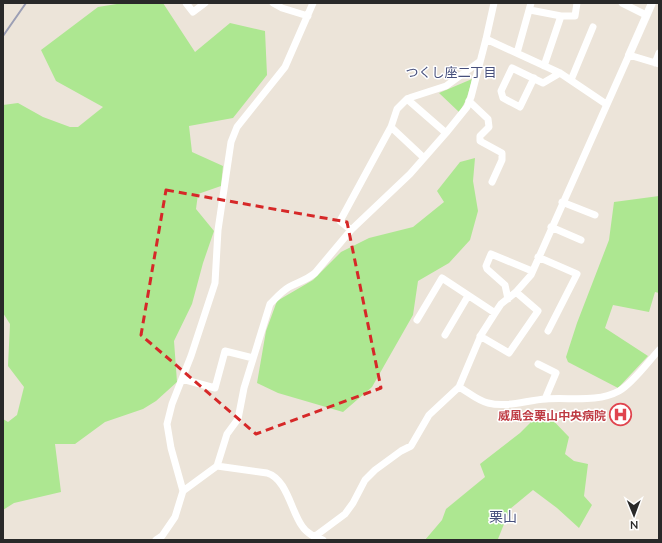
<svg xmlns="http://www.w3.org/2000/svg" width="662" height="543" font-family="Mulish,'Noto Sans JP',sans-serif">
<rect width="100%" height="100%" fill="#ece4d9"/>
<!-- green -->
<path fill="#ade791" d="M 123,3 L 163,3 L 195,52 L 230,23 L 265,31 L 267,75 L 233,118 L 189,126 L 192,152 L 223,166 L 221,186 L 198,194 L 196,209 L 214,231 L 203,263 L 192,304 L 174,341 L 177,382 L 156,401 L 143,409 L 105,422 L 75,444 L 55,444 L 61,492 L 14,503 L 3,510 L 3,419 L 8,422 L 17,415 L 24,387 L 8,366 L 10,324 L 3,313 L 3,105 L 18,103 L 43,117 L 70,127 L 78,127 L 103,107 L 56,81 L 41,50 L 98,7 Z
M 472,79 C 469,91 467,101 459,112 L 439,93 Z
M 475,158 L 473,181 L 478,211 L 470,240 L 449,263 L 418,281 L 413,315 L 372,387 L 343,412 L 278,393 L 257,383 L 266,331 L 277,301 L 313,280 L 341,252 L 369,238 L 413,227 L 444,202 L 437,191 L 460,162 Z
M 659,196 L 659,293 L 655,292 L 649,312 L 613,305 L 605,328 L 648,356 L 618,388 L 568,362 L 566,357 L 577,323 L 609,240 L 614,202 Z
M 543,410 L 569,437 L 565,454 L 574,461 L 588,464 L 584,496 L 592,505 L 579,528 L 557,508 L 533,490 L 510,509 L 498,539 L 499,540 L 425,540 L 442,520 L 446,509 L 485,477 L 480,464 L 520,433 Z"/>
<g fill="none" stroke-linecap="round" stroke-linejoin="round">
<!-- minor -->
<path stroke="#fff" stroke-width="7" d="M 186,3 L 193,12 L 205,3
M 273,3 L 282,8 L 308,16
M 622,3 L 646,15
M 530,10 L 561,16 L 575,16 L 577,3
M 486,39 L 560,73 L 606,104
M 517,53 L 531,3
M 655,63 L 659,53
M 544,66 L 561,16
M 534,78 L 520,107 L 503,98 L 501,91 L 512,68 L 543,83 L 560,73
M 571,80 L 593,27
M 407,99 L 446,133
M 469,101 L 488,119 L 489,127 L 480,136 L 480,141 L 502,153 L 502,160 L 492,182
M 391,127 L 424,158
M 562,202 L 595,215
M 551,227 L 581,240
M 351,230 L 340,221 L 391,127 L 397,109 L 407,99 L 412,97 L 446,86 L 479,62
M 538,257 L 577,274 L 548,331
M 508,299 L 505,285 L 487,269 L 486,266 L 491,254 L 532,271
M 417,320 L 442,278 L 495,313
M 445,335 L 468,296
M 480,336 L 509,353 L 538,311 L 516,292
M 538,364 L 556,373 L 545,399
M 182,379 L 215,388 L 225,351 L 253,358
M 459,387 C 468,392 478,401 488,403 C 507,408 527,400 546,399 C 569,397 597,403 619,391 C 632,384 648,362 659,350
M 217,466 L 267,473 C 287,479 291,511 302,526 C 307,534 315,537 323,540
M 183,491 L 217,466 L 227,434 L 238,419 L 244,388 L 270,304 C 276,298 282,291 289,287 C 298,282 307,280 315,273 L 351,230 L 410,174 L 446,133 L 467,107 L 471,97 L 486,39 L 494,3
M 314,537 L 345,514 L 353,503 L 365,480 L 375,470 L 401,451 L 411,446 L 429,415 L 459,387 L 481,335 L 495,313 L 501,304 L 516,292 L 531,275 L 629,55 L 659,64
M 156,540 L 162,536 L 175,517 L 183,491 L 171,448 L 167,424 L 172,404 L 191,356 L 215,283 L 218,230 L 231,142 L 237,127 L 285,67 L 313,3"/>
<!-- tertiary -->
<path stroke="#fff" stroke-width="8" d="M 629,55 L 652,3"/>
<!-- rail -->
<path stroke="#9c9fb5" stroke-width="2" d="M 3,36 L 26,3"/>
</g>
<!-- marked area -->
<path fill="none" stroke="#d62828" stroke-width="3" stroke-dasharray="8 5" stroke-linejoin="round" d="M 166,190 L 347,222 L 381,388 L 256,434 L 141,335 Z"/>
<!-- icons -->
<defs>
<symbol id="hospital-ring" viewBox="-11 -11 22 22"><circle r="9.5" fill="#fff" stroke="#e0444e" stroke-width="1.5"/><path d="M-5-5h3v3.5h4V-5h3V5h-3V1.5h-4V5h-3Z" fill="#e0444e"/></symbol>
</defs>
<g fill-rule="evenodd">
<use href="#hospital-ring" x="608" y="402" width="25" height="25"/>
</g>
<g text-anchor="middle" dominant-baseline="central" stroke-width="3" stroke-linejoin="round" paint-order="stroke">
<!-- health labels -->
<g font-size="12" font-weight="bold" fill="#be3a42" stroke="#fff" text-anchor="end">
<text x="606" y="415">威風会栗山中央病院</text>
</g>
<!-- neighbourhood labels -->
<g font-size="13" fill="#464f7c" stroke="#fff">
<text x="451" y="72">つくし座二丁目</text>
</g>
<!-- quarter labels -->
<g font-size="14" fill="#464f7c" stroke="#fff">
<text x="503" y="517">栗山</text>
</g>
</g>
<!-- border -->
<rect width="662" height="543" fill="none" stroke="#292929" stroke-width="8"/>
<!-- north arrow -->
<g transform="translate(634 515) rotate(179)" stroke="#ffffff" stroke-width="3" paint-order="stroke">
<path d="M0-3L7 15L0 10L-7 15Z" fill="#292929"/>
<text y="-6" font-size="11" font-weight="bold" text-anchor="middle" fill="#292929">N</text>
</g>
</svg>
